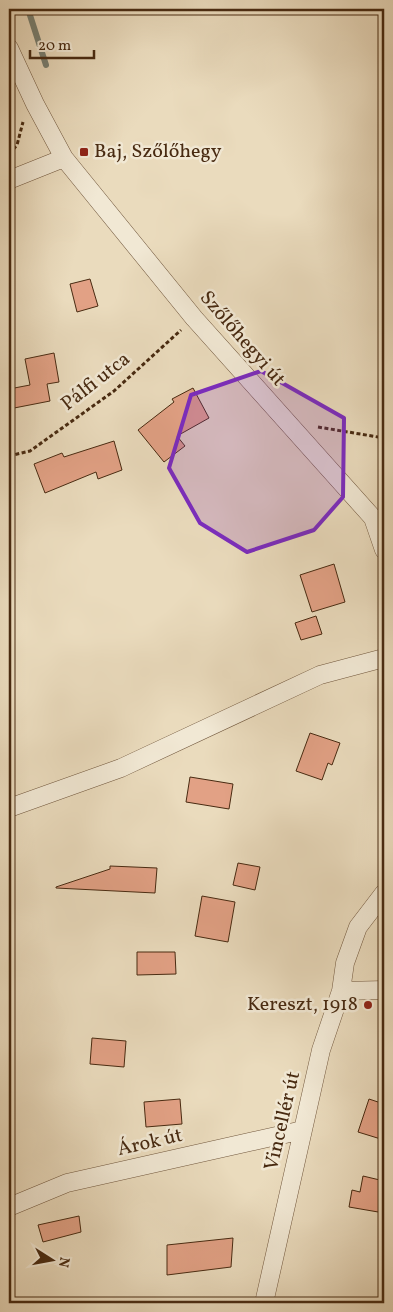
<svg xmlns="http://www.w3.org/2000/svg" width="393" height="1312" font-family="Vollkorn,serif">
<rect width="100%" height="100%" fill="#eadbbd"/>
<filter id="stains"><feTurbulence type="fractalNoise" baseFrequency=".004" numOctaves="4"/><feColorMatrix values="0 0 0 0 .2 0 0 0 0 .09 0 0 0 0 .02 0 0 0 .5 -.17"/></filter>
<radialGradient id="worn" r=".72"><stop offset=".6" stop-color="#630" stop-opacity="0"/><stop offset="1" stop-color="#630" stop-opacity=".3"/></radialGradient>
<g fill="none" stroke-linecap="round" stroke-linejoin="round">
<!-- stream -->
<path stroke="#788073" stroke-width="6" d="M 28,9 L 46,65"/>
</g>
<!-- building -->
<path fill="#e2a185" stroke="#482a11" d="M 90,279 L 98,306 L 77,312 L 70,284 Z
M 54,353 L 59,382 L 47,384 L 50,401 L 9,409 L 9,389 L 30,385 L 25,359 Z
M 193,388 L 209,418 L 177,436 L 185,446 L 164,462 L 138,430 L 174,402 L 172,399 Z
M 114,441 L 122,470 L 98,479 L 96,472 L 45,493 L 34,464 L 62,453 L 64,457 Z
M 334,564 L 345,602 L 312,612 L 300,575 Z
M 316,616 L 322,634 L 301,640 L 295,623 Z
M 310,733 L 340,743 L 332,765 L 328,763 L 322,780 L 296,771 Z
M 190,777 L 233,784 L 229,809 L 186,802 Z
M 238,863 L 260,867 L 255,890 L 233,885 Z
M 110,866 L 157,868 L 155,893 L 56,888 L 56,887 L 110,869 Z
M 202,896 L 235,902 L 228,942 L 195,936 Z
M 137,952 L 175,952 L 176,974 L 137,975 Z
M 92,1038 L 126,1041 L 124,1067 L 90,1064 Z
M 180,1099 L 182,1124 L 146,1127 L 144,1102 Z
M 369,1099 L 384,1104 L 384,1140 L 358,1132 Z
M 363,1176 L 384,1181 L 384,1213 L 349,1207 L 352,1190 L 360,1192 Z
M 79,1216 L 81,1232 L 43,1242 L 38,1225 Z
M 233,1238 L 231,1267 L 167,1275 L 167,1245 Z"/>
<g fill="none" stroke-linecap="round" stroke-linejoin="round">
<defs>
<path id="minor" d="M 9,48 L 35,104 L 64,158 L 194,318 L 373,518 L 384,550
M 9,180 L 64,158
M 9,808 L 121,768 L 320,675 L 384,658
M 341,991 L 345,963 L 358,927 L 384,893
M 9,1207 L 67,1183 L 303,1130
M 264,1303 L 321,1050 L 341,991 L 384,990"/>
</defs>
<!-- minor casing -->
<use href="#minor" stroke="#70563c" stroke-width="19"/>
<!-- path -->
<path stroke="#482a11" stroke-width="3" stroke-dasharray="4 2.5" stroke-linecap="butt" d="M 9,154 L 17,145 L 23,122
M 318,427 L 384,438
M 9,456 L 30,451 L 114,391 L 181,330"/>
<!-- minor -->
<use href="#minor" stroke="#f1e8d4" stroke-width="18"/>
</g>
<!-- marked area -->
<path fill="#7b2cbf" fill-opacity="0.2" stroke="#7b2cbf" stroke-width="4" stroke-linejoin="round" d="M 261,371 L 344,418 L 343,497 L 314,530 L 247,552 L 200,523 L 169,468 L 191,395 Z"/>
<!-- markers -->
<g fill="#8f2418" stroke="#f1e8d4" stroke-width="2">
<rect x="79" y="147" width="10" height="10" rx="2.5"/>
<circle cx="368" cy="1005" r="5"/>
</g>
<g text-anchor="middle" dominant-baseline="central" stroke-width="5" stroke-linejoin="round" paint-order="stroke">
<!-- poi labels -->
<g font-size="20" fill="#482a11" stroke="#f1e8d4" text-anchor="start">
<text x="94" y="152">Baj, Szőlőhegy</text>
<text x="358" y="1005" text-anchor="end">Kereszt, 1918</text>
</g>
<!-- street labels -->
<g font-size="20" fill="#482a11" stroke="#f1e8d4">
<text transform="translate(242 339) rotate(49)">Szőlőhegyi út</text>
<text transform="translate(96 382) rotate(-38)">Pálfi utca</text>
<text transform="translate(283 1121) rotate(-77)">Vincellér út</text>
<text transform="translate(150 1143) rotate(-13)">Árok út</text>
</g>
</g>
<!-- margin -->
<rect width="393" height="1312" fill="none" stroke="#eadbbd" stroke-width="30"/>
<rect x="10" y="10" width="373" height="1292" fill="none" stroke="#482a11" stroke-width="2.5"/>
<rect x="15" y="15" width="363" height="1282" fill="none" stroke="#482a11"/>
<!-- north arrow -->
<g transform="translate(52 1260) rotate(101)" stroke="#f1e8d4" stroke-width="4" paint-order="stroke">
<path d="M0-4L9 19L0 12L-9 19Z" fill="#482a11"/>
<text y="-8" font-size="14" font-weight="bold" text-anchor="middle" fill="#482a11">N</text>
</g>
<!-- scale -->
<path d="M30 50v8h64v-8" fill="none" stroke="#482a11" stroke-width="2.5"/>
<text x="38" y="50" font-size="15" fill="#482a11" stroke="#f1e8d4" stroke-width="4" paint-order="stroke">20 m</text>
<rect width="100%" height="100%" filter="url(#stains)"/>
<rect width="100%" height="100%" fill="url(#worn)"/>
</svg>
